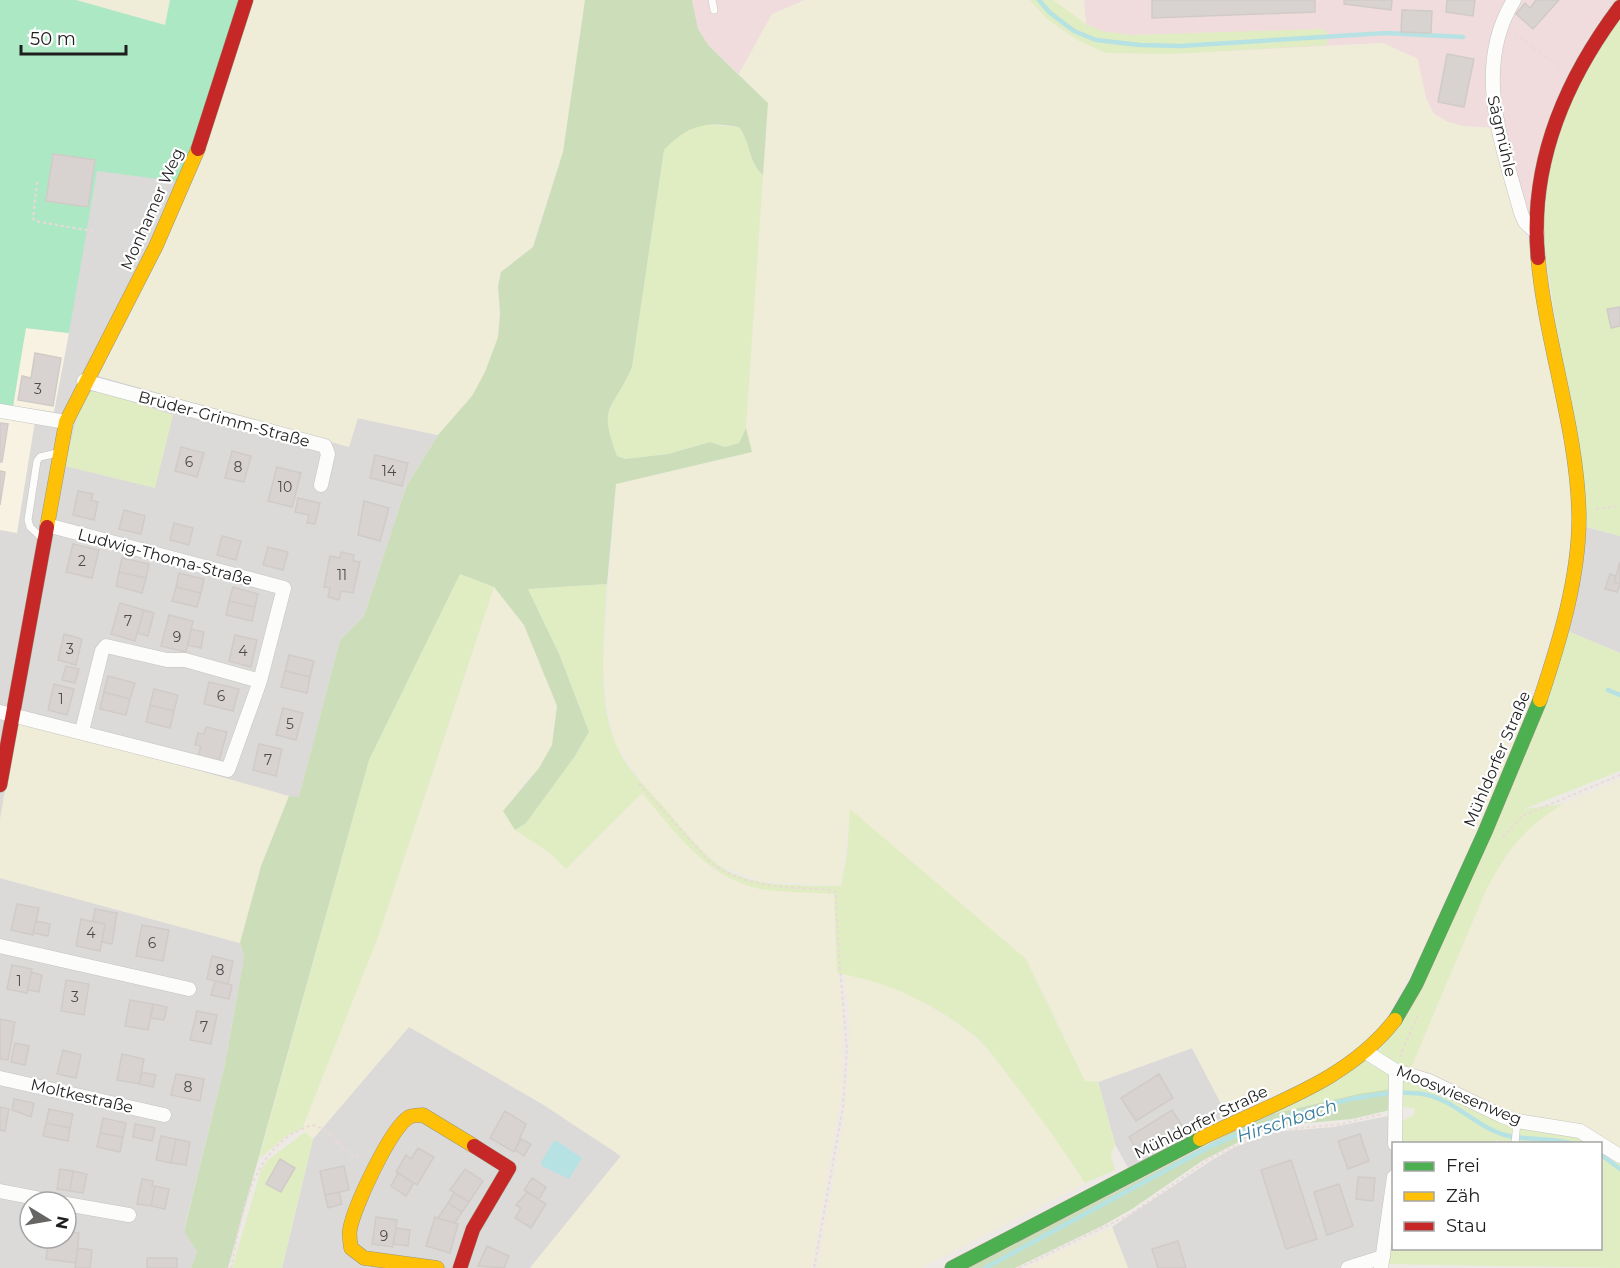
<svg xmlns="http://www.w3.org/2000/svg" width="1620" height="1268" font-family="Montserrat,sans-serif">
<rect width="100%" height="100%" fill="#edeae6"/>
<!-- residential -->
<path fill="#dcdad8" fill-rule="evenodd" d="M 0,0 L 76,0 L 349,446 L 357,418 L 438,435 L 406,487 L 364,616 L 340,640 L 299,798 L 289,796 L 0,819 Z
M 1586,527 L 1620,536 L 1620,653 L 1567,631 Z
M 0,878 L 240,943 L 244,957 L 225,1064 L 184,1230 L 197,1252 L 191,1268 L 0,1268 ZM 30,1202 L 66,1202 L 66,1238 L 30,1238 Z
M 409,1026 L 544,1105 L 621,1156 L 530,1268 L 282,1268 L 313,1139 Z
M 1192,1048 L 1227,1115 L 1128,1168 L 1115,1144 L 1098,1082 Z
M 1388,1116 L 1402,1121 L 1401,1143 L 1394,1144 L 1393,1224 L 1385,1268 L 1128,1268 L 1112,1227 L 1212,1160 L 1235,1147 L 1273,1132 L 1333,1127 Z"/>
<!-- commercial -->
<path fill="#f0dcdd" d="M 692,0 L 805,0 L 772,14 L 739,74 L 709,46 L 698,29 Z
M 1084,0 L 1617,0 L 1530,218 L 1495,128 L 1463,126 L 1448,122 L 1434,114 L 1426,98 L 1417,59 L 1383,43 L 1171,54 L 1088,45 Z"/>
<!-- education -->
<path fill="#f7f2e1" d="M 25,328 L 69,333 L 54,412 L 13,406 Z
M 0,416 L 35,421 L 17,533 L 0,530 Z"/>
<!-- religious -->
<path fill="#dbdad8" d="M 97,171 L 175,181 L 101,326 L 112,331 L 72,408 L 57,407 Z"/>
<!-- farmland -->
<path fill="#efecd8" d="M 76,0 L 170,0 L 165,25 Z
M 251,0 L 585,0 L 563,152 L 532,247 L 501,272 L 498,286 L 500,314 L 498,337 L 485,372 L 472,396 L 438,435 L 358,418 L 349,447 L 98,376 Z
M 805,0 L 1030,0 L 1046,18 L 1079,41 L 1106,53 L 1171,54 L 1383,43 L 1418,59 L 1426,98 L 1434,114 L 1448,122 L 1463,126 L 1495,128 L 1519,222 L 1530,245 L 1564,436 L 1573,513 L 1564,589 L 1523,728 L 1419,958 L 1383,1024 L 1341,1065 L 1227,1115 L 1192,1048 L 1098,1082 L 1085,1081 L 1032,969 L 850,810 L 841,886 L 760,881 L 719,865 L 699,847 L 646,788 L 615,743 L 607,706 L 603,666 L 616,484 L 752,452 L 746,428 L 768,103 L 739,74 L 772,14 Z
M 1053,0 L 1084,0 L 1086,24 L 1072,16 Z
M 494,587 L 524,625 L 557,706 L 552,745 L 539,768 L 521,786 L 515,830 L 550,853 L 567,869 L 642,793 L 713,870 L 758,888 L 834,894 L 835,942 L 842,1009 L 842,1090 L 812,1268 L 530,1268 L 621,1156 L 544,1105 L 409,1027 L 313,1139 L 302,1129 L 378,937 Z
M 17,719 L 289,796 L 261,866 L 240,943 L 0,878 L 0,819 Z
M 1620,779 L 1620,1152 L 1520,1117 L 1410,1070 L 1486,890 L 1501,862 L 1535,821 L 1563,804 Z
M 844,974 L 866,978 L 910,995 L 968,1030 L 999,1063 L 1049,1129 L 1085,1183 L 921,1268 L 817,1268 L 844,1122 L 848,1068 L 850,1021 Z
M 1112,1227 L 1128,1268 L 1024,1268 Z"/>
<!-- grass -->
<path fill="#e0edc2" d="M 1030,0 L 1053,0 L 1086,24 L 1102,31 L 1131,35 L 1322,29 L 1327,32 L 1327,45 L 1171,54 L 1106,53 L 1079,41 L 1046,18 Z
M 1620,18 L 1620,536 L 1587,527 L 1542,232 L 1550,164 L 1575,89 Z
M 700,124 L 739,127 C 751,143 748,162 763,175 L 746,428 L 739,443 L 725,447 L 710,442 L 668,454 L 625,459 L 617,456 C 597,403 613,412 632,367 L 664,150 L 677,136 Z
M 88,392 L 101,392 L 173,415 L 155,488 L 65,466 L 81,399 Z
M 460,574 L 494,587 L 378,937 L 302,1129 L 288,1135 L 259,1159 L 369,760 Z
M 607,584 C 605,635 596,694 615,742 C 624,766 645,786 661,804 C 679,824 696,847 717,864 C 749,889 802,885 841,886 L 847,854 L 850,809 L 1026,959 L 1085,1081 L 1098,1082 L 1115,1144 L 1111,1155 L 1115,1170 L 1085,1183 C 1062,1148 1039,1115 1013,1082 C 999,1064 986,1043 967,1030 C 929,1001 884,981 837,973 L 834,894 C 809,892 781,893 756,888 C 706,876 674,831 642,793 L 566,869 L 550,853 L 515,830 L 526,823 L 575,756 L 589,732 L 560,656 L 528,589 Z
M 1567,631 L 1620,653 L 1620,771 L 1524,809 L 1563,804 C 1523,829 1508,849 1486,890 L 1410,1070 L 1433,1089 L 1577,1135 L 1597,1143 L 1516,1144 L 1496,1140 L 1494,1144 L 1401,1143 L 1402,1121 L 1414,1115 L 1415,1108 L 1402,1107 L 1404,1090 L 1358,1094 L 1263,1116 L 1380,1050 Z
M 305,1132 L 313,1139 L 282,1268 L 232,1268 L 261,1170 L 268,1160 Z
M 1601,1146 L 1620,1161 L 1620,1268 L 1386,1264 L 1393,1224 L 1394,1248 L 1600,1248 Z"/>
<!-- forest -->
<path fill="#ccdeb9" d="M 585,0 L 692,0 L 698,29 L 709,46 L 768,103 L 763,175 C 748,162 751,143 739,127 C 705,121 688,125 664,150 L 632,367 C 613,412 597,403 617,456 L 625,459 L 668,454 L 710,442 L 725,447 L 739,443 L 746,428 L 752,452 L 616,484 L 607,584 L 528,589 L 560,656 L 589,732 L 575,756 L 526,823 L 515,830 L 503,811 L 539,768 L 552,745 L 557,706 L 524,625 L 494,587 L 460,574 L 369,760 L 228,1268 L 191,1268 L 197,1252 L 184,1231 L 225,1064 L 244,957 L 240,943 L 261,866 L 289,796 L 299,797 L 340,640 L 364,616 L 406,487 L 438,435 L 472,396 L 485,372 L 498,337 L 500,314 L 498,286 L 501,272 L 533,247 L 563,152 Z
M 1392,1089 L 1390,1110 L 1352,1119 L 1284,1125 L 1252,1135 L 1202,1161 L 1132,1209 L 1102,1226 L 1015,1268 L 968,1268 L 1263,1116 L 1358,1094 Z"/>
<!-- pitch -->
<path fill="#ade8c5" d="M 0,0 L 76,0 L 165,25 L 170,0 L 239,0 L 181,182 L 97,171 L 69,333 L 26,328 L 13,406 L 0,404 Z"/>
<!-- water -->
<path fill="#b6e2e3" d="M 554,1141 L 557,1141 L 582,1158 L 569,1179 L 542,1166 L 541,1162 Z"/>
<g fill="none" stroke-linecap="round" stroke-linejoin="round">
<!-- stream -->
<path stroke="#b6e2e3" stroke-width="4.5" d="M 1039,0 L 1049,12 L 1074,31 L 1096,40 L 1140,45 L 1180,46 L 1386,33 L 1463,37
M 1608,690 L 1620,695
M 1600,1154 L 1620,1169
M 985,1268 L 1211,1146 C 1262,1123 1373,1083 1428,1095 C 1456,1102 1477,1127 1505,1135 C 1527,1141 1551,1137 1573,1144"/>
</g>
<!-- building -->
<path fill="#d8d3d1" stroke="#d0cbc7" stroke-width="1.5" d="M 1152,0 L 1315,0 L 1315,12 L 1152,18 Z
M 1344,0 L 1392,0 L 1391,10 L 1344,4 Z
M 1447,0 L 1475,0 L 1473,16 L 1446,12 Z
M 1536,0 L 1559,0 L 1533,29 L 1516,14 L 1525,3 L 1530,8 Z
M 1402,10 L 1432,11 L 1431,33 L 1401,32 Z
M 1447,54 L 1474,59 L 1464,107 L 1438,102 Z
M 53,154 L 95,160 L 88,207 L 46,201 Z
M 1620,307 L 1620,326 L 1611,328 L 1607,309 Z
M 35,353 L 61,358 L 53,406 L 18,400 L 22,376 L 31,378 Z
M 0,423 L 8,424 L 2,462 L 0,462 Z
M 181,447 L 204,453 L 197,477 L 175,471 Z
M 232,451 L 251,456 L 244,482 L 225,478 Z
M 375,455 L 408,463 L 402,486 L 370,478 Z
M 277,467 L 301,473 L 292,507 L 268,501 Z
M 0,471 L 5,472 L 0,505 Z
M 78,491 L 93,494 L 91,500 L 98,502 L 94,520 L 73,515 Z
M 298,498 L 320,503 L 315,524 L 307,523 L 309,515 L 295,512 Z
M 364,501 L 389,508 L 380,541 L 358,535 Z
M 124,510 L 145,516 L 141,534 L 119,529 Z
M 174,523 L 193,528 L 189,545 L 170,540 Z
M 222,536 L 241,541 L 236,560 L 217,555 Z
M 73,544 L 99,550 L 92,578 L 66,572 Z
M 268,547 L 288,552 L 283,570 L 263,565 Z
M 341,552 L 354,555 L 353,561 L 360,562 L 353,593 L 341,591 L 339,600 L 328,597 L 330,588 L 324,587 L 330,556 L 340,558 Z
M 122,558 L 149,564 L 146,578 L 119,572 Z
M 1620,562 L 1620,584 L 1614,582 Z
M 119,572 L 146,578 L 142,593 L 116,586 Z
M 179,573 L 204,579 L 201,593 L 176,587 Z
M 1610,574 L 1616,576 L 1614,582 L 1620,584 L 1617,592 L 1605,589 Z
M 176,587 L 201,593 L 197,607 L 172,601 Z
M 233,587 L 258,594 L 255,607 L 229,601 Z
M 229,601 L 255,607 L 252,621 L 226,615 Z
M 120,603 L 144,610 L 135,641 L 111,634 Z
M 144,610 L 154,613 L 148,636 L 137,633 Z
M 169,615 L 193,621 L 186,652 L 161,646 Z
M 191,629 L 204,632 L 201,648 L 188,645 Z
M 64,634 L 82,639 L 76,665 L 58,660 Z
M 235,635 L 257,640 L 251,667 L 229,661 Z
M 289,655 L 314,661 L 310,677 L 285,671 Z
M 66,666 L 79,669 L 75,683 L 62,680 Z
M 285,671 L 310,677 L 307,693 L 281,687 Z
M 108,676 L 135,683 L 130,699 L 104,692 Z
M 209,682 L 239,689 L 233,711 L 204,704 Z
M 54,684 L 74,689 L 67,715 L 48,710 Z
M 154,689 L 178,695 L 174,711 L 150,705 Z
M 104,692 L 130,699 L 126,715 L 100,709 Z
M 150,705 L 174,711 L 170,728 L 146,722 Z
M 283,708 L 303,713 L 296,740 L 276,735 Z
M 206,727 L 227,732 L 219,761 L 198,756 L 201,746 L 195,745 L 198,733 L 204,734 Z
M 259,744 L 282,749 L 276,776 L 253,770 Z
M 17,904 L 39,908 L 33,935 L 11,930 Z
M 95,909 L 117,913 L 112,944 L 102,942 L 105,924 L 93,921 Z
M 81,919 L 105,924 L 100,951 L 76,946 Z
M 36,921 L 50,924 L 48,936 L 33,933 Z
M 142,925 L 169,930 L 163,961 L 136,956 Z
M 212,956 L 233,961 L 228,984 L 207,979 Z
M 12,965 L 32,969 L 27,993 L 7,989 Z
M 31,972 L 42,975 L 39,992 L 28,990 Z
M 66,980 L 89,984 L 84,1015 L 61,1011 Z
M 215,981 L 232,985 L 229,999 L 211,995 Z
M 130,1000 L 153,1004 L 148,1030 L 125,1026 Z
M 153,1004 L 167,1007 L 164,1020 L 151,1018 Z
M 197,1011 L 217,1015 L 211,1044 L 190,1040 Z
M 0,1019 L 15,1022 L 8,1060 L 0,1059 Z
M 15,1043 L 29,1046 L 25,1065 L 11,1062 Z
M 63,1050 L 81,1055 L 76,1078 L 57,1074 Z
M 122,1054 L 144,1059 L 139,1084 L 117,1080 Z
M 142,1072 L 156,1075 L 153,1087 L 139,1084 Z
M 176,1074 L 204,1079 L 200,1101 L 171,1095 Z
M 1159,1074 L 1173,1098 L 1136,1121 L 1121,1098 Z
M 14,1099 L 34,1103 L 31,1117 L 12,1110 Z
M 0,1107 L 9,1109 L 5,1131 L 0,1130 Z
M 49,1109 L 73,1114 L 70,1128 L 46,1123 Z
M 1172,1110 L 1183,1127 L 1140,1155 L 1129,1137 Z
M 505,1111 L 526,1124 L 514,1152 L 490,1138 Z
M 103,1118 L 126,1123 L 123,1137 L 100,1133 Z
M 46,1123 L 70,1128 L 68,1141 L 43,1136 Z
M 135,1124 L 155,1128 L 152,1141 L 133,1137 Z
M 100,1133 L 123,1137 L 120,1152 L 97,1147 Z
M 1360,1134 L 1369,1161 L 1348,1169 L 1338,1141 Z
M 161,1136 L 176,1139 L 171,1163 L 156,1160 Z
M 176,1139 L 190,1142 L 186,1165 L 171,1163 Z
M 521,1139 L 531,1144 L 524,1156 L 515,1150 Z
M 418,1148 L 434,1157 L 417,1185 L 396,1172 L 406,1155 L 411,1159 Z
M 280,1159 L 295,1168 L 281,1192 L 266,1184 Z
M 1291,1160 L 1317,1239 L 1286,1249 L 1261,1170 Z
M 344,1166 L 349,1190 L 325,1195 L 320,1171 Z
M 60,1169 L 73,1171 L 70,1191 L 57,1189 Z
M 465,1169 L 483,1181 L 469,1202 L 450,1190 Z
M 73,1171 L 87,1174 L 83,1193 L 70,1191 Z
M 398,1173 L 414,1183 L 406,1196 L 391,1186 Z
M 1358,1177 L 1375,1178 L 1373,1201 L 1356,1199 Z
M 532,1178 L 546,1187 L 539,1199 L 524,1190 Z
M 142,1179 L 153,1181 L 152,1186 L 155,1186 L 151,1206 L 137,1204 Z
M 1339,1184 L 1353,1226 L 1327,1235 L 1314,1192 Z
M 155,1186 L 169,1189 L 165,1209 L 151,1206 Z
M 339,1192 L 342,1204 L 328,1208 L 325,1195 Z
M 527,1192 L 546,1204 L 531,1228 L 515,1218 L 521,1208 L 516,1205 Z
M 454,1193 L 469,1202 L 462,1212 L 448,1203 Z
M 448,1203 L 462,1212 L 455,1223 L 438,1218 Z
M 376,1217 L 397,1220 L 393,1247 L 372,1244 Z
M 435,1217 L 458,1224 L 450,1253 L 426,1246 Z
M 396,1228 L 410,1230 L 408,1246 L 393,1244 Z
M 66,1232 L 79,1233 L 76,1263 L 46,1259 L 49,1238 L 66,1238 Z
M 1178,1241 L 1186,1268 L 1158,1268 L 1152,1249 Z
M 487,1246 L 509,1256 L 504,1268 L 478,1266 Z
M 78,1248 L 92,1250 L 90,1268 L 75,1268 Z
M 147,1258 L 177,1258 L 177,1268 L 147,1268 Z"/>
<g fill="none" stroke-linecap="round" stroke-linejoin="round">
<defs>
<path id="lane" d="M 712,0 L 714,10
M 42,538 L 30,527 L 28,520 L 37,461 L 40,457 L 57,453
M 1515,1144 L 1517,1121"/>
<path id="street" d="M 1514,0 C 1472,68 1502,143 1521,213 L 1525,222 L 1537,233
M 84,381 L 325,446 L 328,454 L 321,485
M 0,411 L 66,422
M 0,712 L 228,770 L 260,681 L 284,588 L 47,525
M 82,731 L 102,651 L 106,646 L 167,660 L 185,660 L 260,681
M 0,946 L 189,989
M 1366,1052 L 1396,1071 L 1429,1081 L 1502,1116 L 1517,1121 L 1580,1131 L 1620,1156
M 0,1078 L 164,1115
M 1395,1144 L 1396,1071
M 0,1191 L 57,1202
M 66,1204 L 129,1215
M 1348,1268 L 1383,1257
M 1381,1268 L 1394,1177"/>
<path id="fast" d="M 1395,1020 L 1416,984 L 1485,832 L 1540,700
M 952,1268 L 1200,1139"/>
<path id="slow" d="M 1538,258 C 1546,345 1578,430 1579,518 C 1579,579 1559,643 1540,700
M 47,527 L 66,422 L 156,246 L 198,149
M 1200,1139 C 1269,1104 1346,1083 1395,1020
M 437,1268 L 364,1258 L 351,1248 C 350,1242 349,1235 350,1229 C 354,1207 390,1129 409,1117 C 414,1115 418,1115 423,1115 L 474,1146"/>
<path id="jam" d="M 198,149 L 246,0
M 1538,258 C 1529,165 1565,80 1620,7
M 0,785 L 47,527
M 460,1268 L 473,1229 L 509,1168 L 474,1146"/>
</defs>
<!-- lane casing -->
<use href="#lane" stroke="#c5c4c2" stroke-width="8"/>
<!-- street casing -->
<use href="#street" stroke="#c5c4c2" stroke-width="15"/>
<!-- fast casing -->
<use href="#fast" stroke="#98957e" stroke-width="15"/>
<!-- slow casing -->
<use href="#slow" stroke="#98957e" stroke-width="15"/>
<!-- jam casing -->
<use href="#jam" stroke="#98957e" stroke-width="15"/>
<!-- path -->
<path stroke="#ebd8d9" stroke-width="2" stroke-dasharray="3 3" stroke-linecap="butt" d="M 1515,34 L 1561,68
M 37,182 L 33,218 L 35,221 L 102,233
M 1596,509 L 1620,506
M 639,784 L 709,861 C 737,882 765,886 799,888 C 811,889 825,888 836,892 L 839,957 L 847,1049 L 843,1107 L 814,1268
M 1503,837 L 1522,816 L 1620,775
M 1400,1057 L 1418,1015
M 231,1268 C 242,1214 250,1145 312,1125 C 334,1129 339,1155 363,1157
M 1019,1268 L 1129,1215 L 1209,1159 L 1249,1139 L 1269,1131 L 1341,1124 L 1382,1114"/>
<!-- lane -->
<use href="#lane" stroke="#fcfcfb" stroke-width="7"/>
<!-- street -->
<use href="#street" stroke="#fcfcfb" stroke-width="14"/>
<!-- fast -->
<use href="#fast" stroke="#4caf50" stroke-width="14"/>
<!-- slow -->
<use href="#slow" stroke="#ffc107" stroke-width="14"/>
<!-- jam -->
<use href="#jam" stroke="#c62828" stroke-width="14"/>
</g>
<g text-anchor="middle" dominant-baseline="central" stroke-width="4.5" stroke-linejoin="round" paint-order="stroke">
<!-- number labels -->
<g font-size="14" fill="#4c4b4b">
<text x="38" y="389">3</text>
<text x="189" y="462">6</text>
<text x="238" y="467">8</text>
<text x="389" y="471">14</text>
<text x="285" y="487">10</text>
<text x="82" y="561">2</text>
<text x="342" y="575">11</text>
<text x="128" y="621">7</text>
<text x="177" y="637">9</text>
<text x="70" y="649">3</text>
<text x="243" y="651">4</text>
<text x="221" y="696">6</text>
<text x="61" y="699">1</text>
<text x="290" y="724">5</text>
<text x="268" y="760">7</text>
<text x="91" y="933">4</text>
<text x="152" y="943">6</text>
<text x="220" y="970">8</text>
<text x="19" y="981">1</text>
<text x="75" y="997">3</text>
<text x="204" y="1027">7</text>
<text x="188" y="1087">8</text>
<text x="384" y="1236">9</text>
</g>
<!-- street labels -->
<g font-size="16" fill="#1e1e1e" stroke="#fff">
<text transform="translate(1502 136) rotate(77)">Sägmühle</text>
<text transform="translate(152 209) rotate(-66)">Monhamer Weg</text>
<text transform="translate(224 419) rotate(15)">Brüder-Grimm-Straße</text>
<text transform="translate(165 557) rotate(15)">Ludwig-Thoma-Straße</text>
<text transform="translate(1497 759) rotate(-67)">Mühldorfer Straße</text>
<text transform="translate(1459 1095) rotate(22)">Mooswiesenweg</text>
<text transform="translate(82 1096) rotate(13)">Moltkestraße</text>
<text transform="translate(1201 1122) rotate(-26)">Mühldorfer Straße</text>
</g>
<!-- water labels -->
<g font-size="18" font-style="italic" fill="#3a7d9e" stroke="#fff">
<text transform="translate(1287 1121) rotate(-18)">Hirschbach</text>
</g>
</g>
<!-- legend -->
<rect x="1392" y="1142" width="210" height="108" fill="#ffffff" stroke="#a5a5a5" stroke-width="1.5"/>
<rect x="1404" y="1162" width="30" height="9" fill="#4caf50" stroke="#a5a5a5" stroke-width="1.5"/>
<text x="1446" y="1172" font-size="18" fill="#1e1e1e">Frei</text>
<rect x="1404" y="1192" width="30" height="9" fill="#ffc107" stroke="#a5a5a5" stroke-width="1.5"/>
<text x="1446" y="1202" font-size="18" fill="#1e1e1e">Zäh</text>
<rect x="1404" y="1222" width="30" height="9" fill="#c62828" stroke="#a5a5a5" stroke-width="1.5"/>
<text x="1446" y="1232" font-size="18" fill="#1e1e1e">Stau</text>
<!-- north arrow -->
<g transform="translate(48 1220) rotate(101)"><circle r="28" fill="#ffffff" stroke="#a5a5a5" stroke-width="1.5"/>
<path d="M0-4.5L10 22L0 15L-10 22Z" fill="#666564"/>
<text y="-9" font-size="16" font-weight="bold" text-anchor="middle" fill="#1e1e1e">N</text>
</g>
<!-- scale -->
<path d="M21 45v9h105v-9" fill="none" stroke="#1e1e1e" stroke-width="3"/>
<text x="30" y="45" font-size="18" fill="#1e1e1e" stroke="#ffffff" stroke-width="4.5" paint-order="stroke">50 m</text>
</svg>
